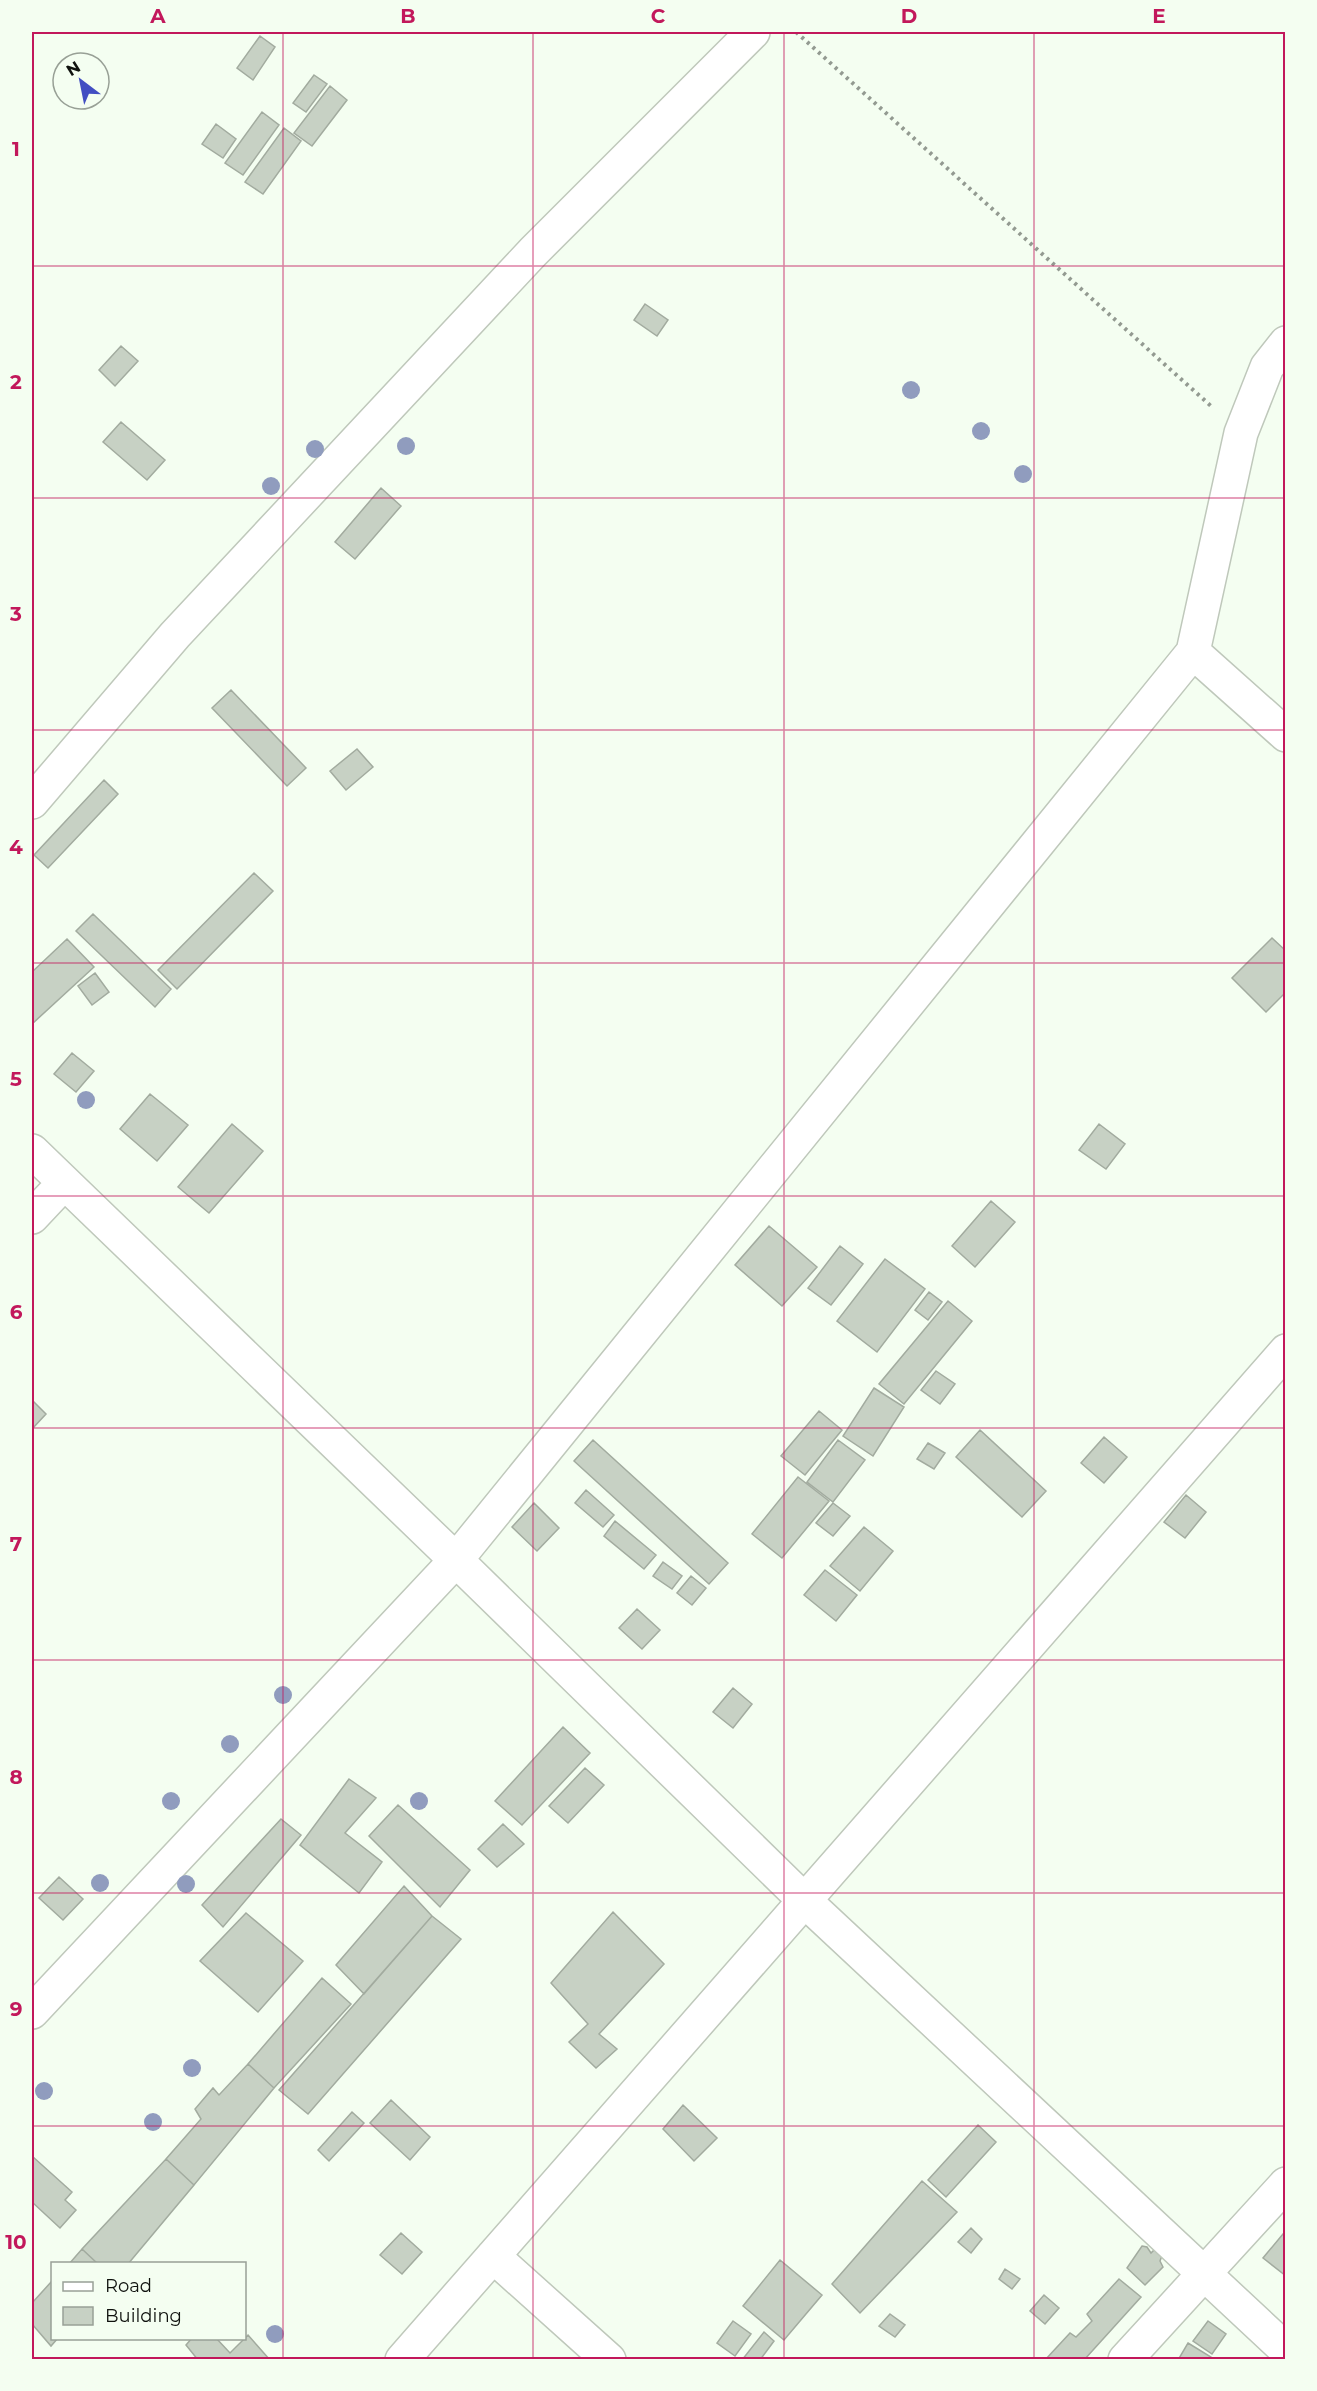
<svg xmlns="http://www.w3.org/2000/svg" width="1317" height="2391" font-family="Montserrat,sans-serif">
<rect width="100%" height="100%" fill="#f4fef1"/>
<!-- building -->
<path fill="#c7d1c4" stroke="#a2ab9f" stroke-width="1.5" d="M 260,36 L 275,47 L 253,80 L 237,68 Z
M 314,75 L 327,84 L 306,112 L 293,103 Z
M 330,86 L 347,100 L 312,146 L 294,133 Z
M 262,112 L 279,125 L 243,175 L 225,163 Z
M 216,124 L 236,139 L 223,158 L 202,144 Z
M 284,128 L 301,141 L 263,194 L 245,182 Z
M 645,304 L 668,320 L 657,336 L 634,320 Z
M 121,346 L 138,361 L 115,386 L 99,370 Z
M 121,422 L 165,460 L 147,480 L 103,442 Z
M 381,488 L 401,506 L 355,559 L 335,542 Z
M 231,690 L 306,768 L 287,786 L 212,708 Z
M 357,749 L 373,767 L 346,790 L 330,771 Z
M 104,780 L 118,794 L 48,868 L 34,855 Z
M 254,873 L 273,891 L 177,989 L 158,970 Z
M 93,914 L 171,989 L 155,1007 L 76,931 Z
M 1272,938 L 1286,951 L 1286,992 L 1266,1012 L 1232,978 Z
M 67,939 L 94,967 L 32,1024 L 32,972 Z
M 95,973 L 109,992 L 92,1005 L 78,986 Z
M 72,1053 L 94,1071 L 76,1092 L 54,1074 Z
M 150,1094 L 188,1125 L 157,1161 L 120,1129 Z
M 232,1124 L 263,1151 L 209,1213 L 178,1187 Z
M 1099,1124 L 1125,1144 L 1106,1169 L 1079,1150 Z
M 991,1201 L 1015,1222 L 975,1267 L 952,1246 Z
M 769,1226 L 817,1267 L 782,1306 L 735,1265 Z
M 840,1246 L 863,1264 L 831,1305 L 808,1288 Z
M 885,1259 L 925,1289 L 877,1352 L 837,1321 Z
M 929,1292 L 942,1302 L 928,1320 L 915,1310 Z
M 948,1301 L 972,1321 L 904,1404 L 879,1384 Z
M 936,1371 L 955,1384 L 940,1404 L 921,1390 Z
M 874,1388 L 904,1407 L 873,1456 L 843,1436 Z
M 32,1400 L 46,1414 L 32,1429 Z
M 819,1411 L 842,1430 L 805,1475 L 781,1456 Z
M 980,1430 L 1046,1491 L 1022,1517 L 956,1457 Z
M 1104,1437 L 1127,1457 L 1104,1483 L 1081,1463 Z
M 593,1440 L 728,1563 L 709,1584 L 574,1461 Z
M 838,1440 L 865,1460 L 833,1502 L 807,1482 Z
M 928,1443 L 945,1453 L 934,1469 L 917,1459 Z
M 798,1477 L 829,1501 L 782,1558 L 752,1534 Z
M 586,1490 L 614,1515 L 603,1527 L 575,1503 Z
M 1186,1495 L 1206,1512 L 1185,1538 L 1164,1522 Z
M 534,1503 L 559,1528 L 537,1551 L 512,1527 Z
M 833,1503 L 850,1516 L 833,1536 L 816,1523 Z
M 615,1521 L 656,1555 L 644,1569 L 604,1536 Z
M 864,1527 L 893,1551 L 860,1591 L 830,1566 Z
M 663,1562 L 682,1576 L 672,1589 L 653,1576 Z
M 825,1570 L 857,1595 L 836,1621 L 804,1595 Z
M 691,1576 L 706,1588 L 692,1605 L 677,1593 Z
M 637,1609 L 660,1630 L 642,1649 L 619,1628 Z
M 733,1688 L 752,1704 L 733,1728 L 713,1712 Z
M 563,1727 L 590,1753 L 522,1825 L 495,1801 Z
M 585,1768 L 604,1785 L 568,1823 L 549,1806 Z
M 349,1779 L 376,1798 L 345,1833 L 382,1862 L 359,1893 L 300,1845 Z
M 398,1805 L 470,1870 L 440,1907 L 369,1836 Z
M 281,1819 L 301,1835 L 223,1927 L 202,1905 Z
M 503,1824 L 524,1844 L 497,1867 L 478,1849 Z
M 59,1877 L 83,1899 L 63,1920 L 39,1898 Z
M 404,1886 L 432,1916 L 364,1994 L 336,1965 Z
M 613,1912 L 664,1964 L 599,2034 L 617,2049 L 596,2068 L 569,2042 L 588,2024 L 551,1983 Z
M 246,1913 L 303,1961 L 258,2012 L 200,1961 Z
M 432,1916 L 461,1939 L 308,2114 L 279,2090 Z
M 322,1978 L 351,2004 L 274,2088 L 248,2064 Z
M 248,2064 L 274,2088 L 194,2185 L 166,2159 L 201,2119 L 195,2109 L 213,2088 L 219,2095 Z
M 391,2100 L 430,2137 L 410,2160 L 370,2123 Z
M 683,2105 L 717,2138 L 694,2161 L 663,2129 Z
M 352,2112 L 364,2123 L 329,2161 L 318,2150 Z
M 978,2125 L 996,2142 L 946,2197 L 928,2180 Z
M 32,2156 L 72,2192 L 65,2200 L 76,2210 L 60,2228 L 32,2202 Z
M 166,2159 L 194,2185 L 128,2264 L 98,2264 L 82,2249 Z
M 922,2181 L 957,2212 L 860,2313 L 832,2284 Z
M 971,2228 L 982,2239 L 971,2253 L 958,2242 Z
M 401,2233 L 422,2252 L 402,2274 L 380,2255 Z
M 1283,2234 L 1286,2236 L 1286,2276 L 1263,2258 Z
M 1142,2246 L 1147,2247 L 1151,2253 L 1156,2248 L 1163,2253 L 1160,2261 L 1163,2267 L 1145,2285 L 1127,2268 Z
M 82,2249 L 98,2264 L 69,2264 Z
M 780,2260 L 822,2295 L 784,2340 L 743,2306 Z
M 1005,2269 L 1020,2279 L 1012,2289 L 999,2279 Z
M 1119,2279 L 1141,2297 L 1084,2360 L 1045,2360 L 1070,2333 L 1076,2337 L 1092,2321 L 1087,2314 Z
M 52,2281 L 52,2338 L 58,2338 L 51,2346 L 32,2324 L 32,2303 Z
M 1044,2295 L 1059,2308 L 1045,2324 L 1030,2311 Z
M 890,2314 L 905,2325 L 895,2337 L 879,2326 Z
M 733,2321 L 751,2334 L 735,2356 L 717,2343 Z
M 1208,2321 L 1226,2334 L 1212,2354 L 1193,2341 Z
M 764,2332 L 774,2341 L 760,2360 L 742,2360 Z
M 248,2335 L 270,2360 L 198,2360 L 186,2345 L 192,2338 L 216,2338 L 230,2353 Z
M 1188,2343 L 1211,2357 L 1210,2360 L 1178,2360 Z"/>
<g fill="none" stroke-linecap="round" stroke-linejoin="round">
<defs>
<path id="street" d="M 1193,652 L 1241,433 L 1267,367 L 1286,343
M 32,802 L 175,635 L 533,252 L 753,32
M 32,1151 L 456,1560 L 805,1901 L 1286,2350
M 32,1217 L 64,1183
M 32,2012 L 456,1560 L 1193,652 L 1286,735
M 493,2256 L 609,2360
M 402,2360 L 1286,1351
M 1125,2360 L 1286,2184"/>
</defs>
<!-- street casing -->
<use href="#street" stroke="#bfc8bb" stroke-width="36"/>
<!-- path -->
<path stroke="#939a91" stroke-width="4" stroke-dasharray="3 4.5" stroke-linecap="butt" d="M 796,32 L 1212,407"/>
<!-- street -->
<use href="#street" stroke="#fff" stroke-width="33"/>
</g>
<!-- trees -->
<g fill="#909cbe">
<circle cx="911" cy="390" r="9"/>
<circle cx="981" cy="431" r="9"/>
<circle cx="406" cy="446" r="9"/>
<circle cx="315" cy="449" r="9"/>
<circle cx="1023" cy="474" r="9"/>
<circle cx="271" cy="486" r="9"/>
<circle cx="86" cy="1100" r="9"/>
<circle cx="283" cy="1695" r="9"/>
<circle cx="230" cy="1744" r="9"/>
<circle cx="171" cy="1801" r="9"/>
<circle cx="419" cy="1801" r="9"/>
<circle cx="100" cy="1883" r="9"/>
<circle cx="186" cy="1884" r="9"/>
<circle cx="192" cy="2068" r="9"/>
<circle cx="44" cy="2091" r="9"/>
<circle cx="153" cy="2122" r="9"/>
<circle cx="275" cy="2334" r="9"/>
</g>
<!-- grid -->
<path fill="none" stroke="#c2185b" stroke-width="1.5" stroke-opacity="0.55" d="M 283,32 L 283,2360M 533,32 L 533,2360M 784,32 L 784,2360M 1034,32 L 1034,2360M 32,266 L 1286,266M 32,498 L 1286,498M 32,730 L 1286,730M 32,963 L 1286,963M 32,1196 L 1286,1196M 32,1428 L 1286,1428M 32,1660 L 1286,1660M 32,1893 L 1286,1893M 32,2126 L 1286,2126"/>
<!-- border -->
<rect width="1317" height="2391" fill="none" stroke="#f4fef1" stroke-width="66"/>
<!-- legend -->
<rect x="51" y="2262" width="195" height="78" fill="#f4fef1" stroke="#98a096" stroke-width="1.5"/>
<rect x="63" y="2282" width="30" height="9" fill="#ffffff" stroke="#98a096" stroke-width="1.5"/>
<text x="105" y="2292" font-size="18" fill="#0f120e">Road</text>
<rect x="63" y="2307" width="30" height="18" fill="#c7d1c4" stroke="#98a096" stroke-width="1.5"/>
<text x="105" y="2322" font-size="18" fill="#0f120e">Building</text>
<!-- north arrow -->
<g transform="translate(81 81) rotate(328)"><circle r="28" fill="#f4fef1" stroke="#98a096" stroke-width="1.5"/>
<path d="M0-4.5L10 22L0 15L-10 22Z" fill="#424ec2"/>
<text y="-9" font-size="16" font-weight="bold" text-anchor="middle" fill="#0f120e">N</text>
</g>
<rect x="33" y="33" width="1251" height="2325" fill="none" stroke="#c2185b" stroke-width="2"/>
<g font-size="20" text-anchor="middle" font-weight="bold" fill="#c2185b">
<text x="158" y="23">A</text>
<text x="408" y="23">B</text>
<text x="658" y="23">C</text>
<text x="909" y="23">D</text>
<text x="1159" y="23">E</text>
<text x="16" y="156">1</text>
<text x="16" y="389">2</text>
<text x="16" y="621">3</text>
<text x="16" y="854">4</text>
<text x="16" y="1086">5</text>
<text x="16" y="1319">6</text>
<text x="16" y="1551">7</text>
<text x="16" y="1784">8</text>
<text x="16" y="2016">9</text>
<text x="16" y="2249">10</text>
</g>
</svg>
